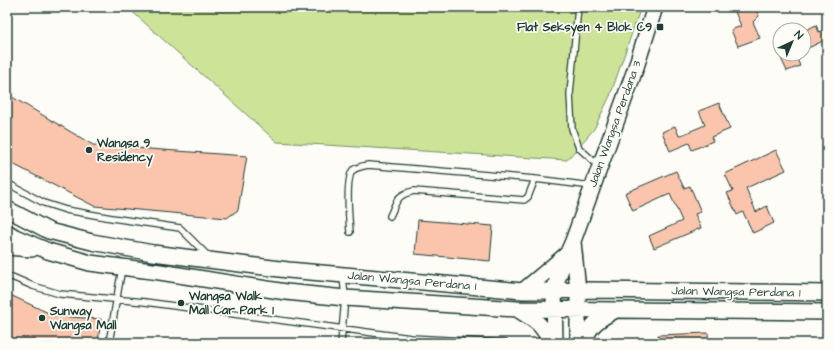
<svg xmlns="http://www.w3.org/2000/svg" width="834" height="350" font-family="'Architects Daughter',sans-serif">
<rect width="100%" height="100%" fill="#fdfcf7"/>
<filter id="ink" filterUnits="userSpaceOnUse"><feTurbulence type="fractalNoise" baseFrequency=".025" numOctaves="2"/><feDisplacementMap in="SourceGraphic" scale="8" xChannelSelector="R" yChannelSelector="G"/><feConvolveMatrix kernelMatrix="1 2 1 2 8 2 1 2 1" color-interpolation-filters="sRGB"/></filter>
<g filter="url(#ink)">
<!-- green -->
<path fill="#cce398" stroke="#769066" d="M 127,7 L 641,7 L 610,96 L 594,129 L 567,160 L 277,142 Z"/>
<!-- building -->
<path fill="#fac5ac" stroke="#1f3d34" d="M 733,7 L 755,7 L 759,16 L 753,22 L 760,38 L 738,46 L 731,30 L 741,26 Z
M 816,25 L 819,32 L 827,29 L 827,44 L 825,40 L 804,50 L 804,31 Z
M 780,49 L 780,54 L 795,54 L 800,66 L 787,71 L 777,50 Z
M 7,94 L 93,145 L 247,156 L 238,210 L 227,218 L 94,206 L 7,161 Z
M 719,103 L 730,129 L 711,137 L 713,141 L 692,150 L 689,143 L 670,151 L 662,132 L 675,126 L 679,136 L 705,125 L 699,111 Z
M 776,150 L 786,170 L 746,188 L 756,212 L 767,206 L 774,223 L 753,233 L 743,212 L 737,215 L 727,193 L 733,191 L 725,174 Z
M 676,171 L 684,188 L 690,186 L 701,212 L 695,214 L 701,228 L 654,248 L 649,236 L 682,221 L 670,194 L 633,211 L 625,193 Z
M 418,220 L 493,226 L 490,261 L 415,254 Z
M 8,294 L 55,316 L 101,319 L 98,343 L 7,343 Z
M 708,333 L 709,343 L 658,343 L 658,335 Z"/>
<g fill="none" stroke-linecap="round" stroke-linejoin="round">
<defs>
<path id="lane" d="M 578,7 L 570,94 L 572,129 L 579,148 L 599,166
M 7,183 L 44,203 L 66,210 L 112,218 L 180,228 L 209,257
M 390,216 C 397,201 396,195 414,191 L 524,200 L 528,197 L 535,179
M 350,232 C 349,220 345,178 353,170 C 357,167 363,166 368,165 L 535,179 L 592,186
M 7,278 L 12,277 L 33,286 L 60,294 L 145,302 L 411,338 L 505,343
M 109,343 L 122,268
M 341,343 L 345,298 L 343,276"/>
<path id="secondary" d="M 7,209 L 49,231 L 92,242 L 153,253 L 288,270 L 523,291 L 590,290 L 827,293
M 7,232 L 15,237 L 48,251 L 90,263 L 160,272 L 286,292 L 345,298 L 517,309 L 827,312
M 573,242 L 578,290 L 578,343
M 7,247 L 32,249
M 523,291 L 566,255
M 517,309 C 534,320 543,323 550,343
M 555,343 L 554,290 L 562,266 L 573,241 L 636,67 L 655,7
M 584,343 C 588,326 599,319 614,311"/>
</defs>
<!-- lane casing -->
<use href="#lane" stroke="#1f3d34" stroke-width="8"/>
<!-- secondary casing -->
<use href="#secondary" stroke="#1f3d34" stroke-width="18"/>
<!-- lane -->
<use href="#lane" stroke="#fdfcf7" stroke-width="5.5"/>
<!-- secondary -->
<use href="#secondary" stroke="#fdfcf7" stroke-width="15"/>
</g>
</g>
<!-- markers -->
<g fill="#1f3d34" stroke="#fdfcf7" stroke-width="1.5">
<rect x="656" y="23" width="8" height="8" rx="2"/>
<circle cx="89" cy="150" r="4"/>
<circle cx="181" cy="303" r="4"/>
<circle cx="42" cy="318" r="4"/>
</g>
<g text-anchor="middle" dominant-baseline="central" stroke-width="3.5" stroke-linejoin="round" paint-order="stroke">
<!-- poi labels -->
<g font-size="12" font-weight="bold" fill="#1f3d34" stroke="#fdfcf7" text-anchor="start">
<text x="652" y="27" text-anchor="end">Flat Seksyen 4 Blok C9</text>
<text x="97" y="143">Wangsa 9<tspan x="97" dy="14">Residency</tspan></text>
<text x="189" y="296">Wangsa Walk<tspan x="189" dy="14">Mall Car Park 1</tspan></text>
<text x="50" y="311">Sunway<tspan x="50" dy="14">Wangsa Mall</tspan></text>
</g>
<!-- street labels -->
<g font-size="12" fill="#1f3d34" stroke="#fdfcf7">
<text transform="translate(615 124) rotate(-70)">Jalan Wangsa Perdana 3</text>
<text transform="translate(412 281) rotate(5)">Jalan Wangsa Perdana 1</text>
<text transform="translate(736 292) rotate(1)">Jalan Wangsa Perdana 1</text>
</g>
</g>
<!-- margin -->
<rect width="834" height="350" fill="none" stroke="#fdfcf7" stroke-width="24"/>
<rect x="12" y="12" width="810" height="326" fill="none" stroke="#1f3d34" stroke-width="1.5" filter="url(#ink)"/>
<!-- north arrow -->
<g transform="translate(792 42) rotate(44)"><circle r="19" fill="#fdfcf7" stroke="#a4b0a9"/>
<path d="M0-3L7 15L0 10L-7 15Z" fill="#1f3d34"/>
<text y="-6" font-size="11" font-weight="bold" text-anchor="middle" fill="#1f3d34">N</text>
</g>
</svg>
